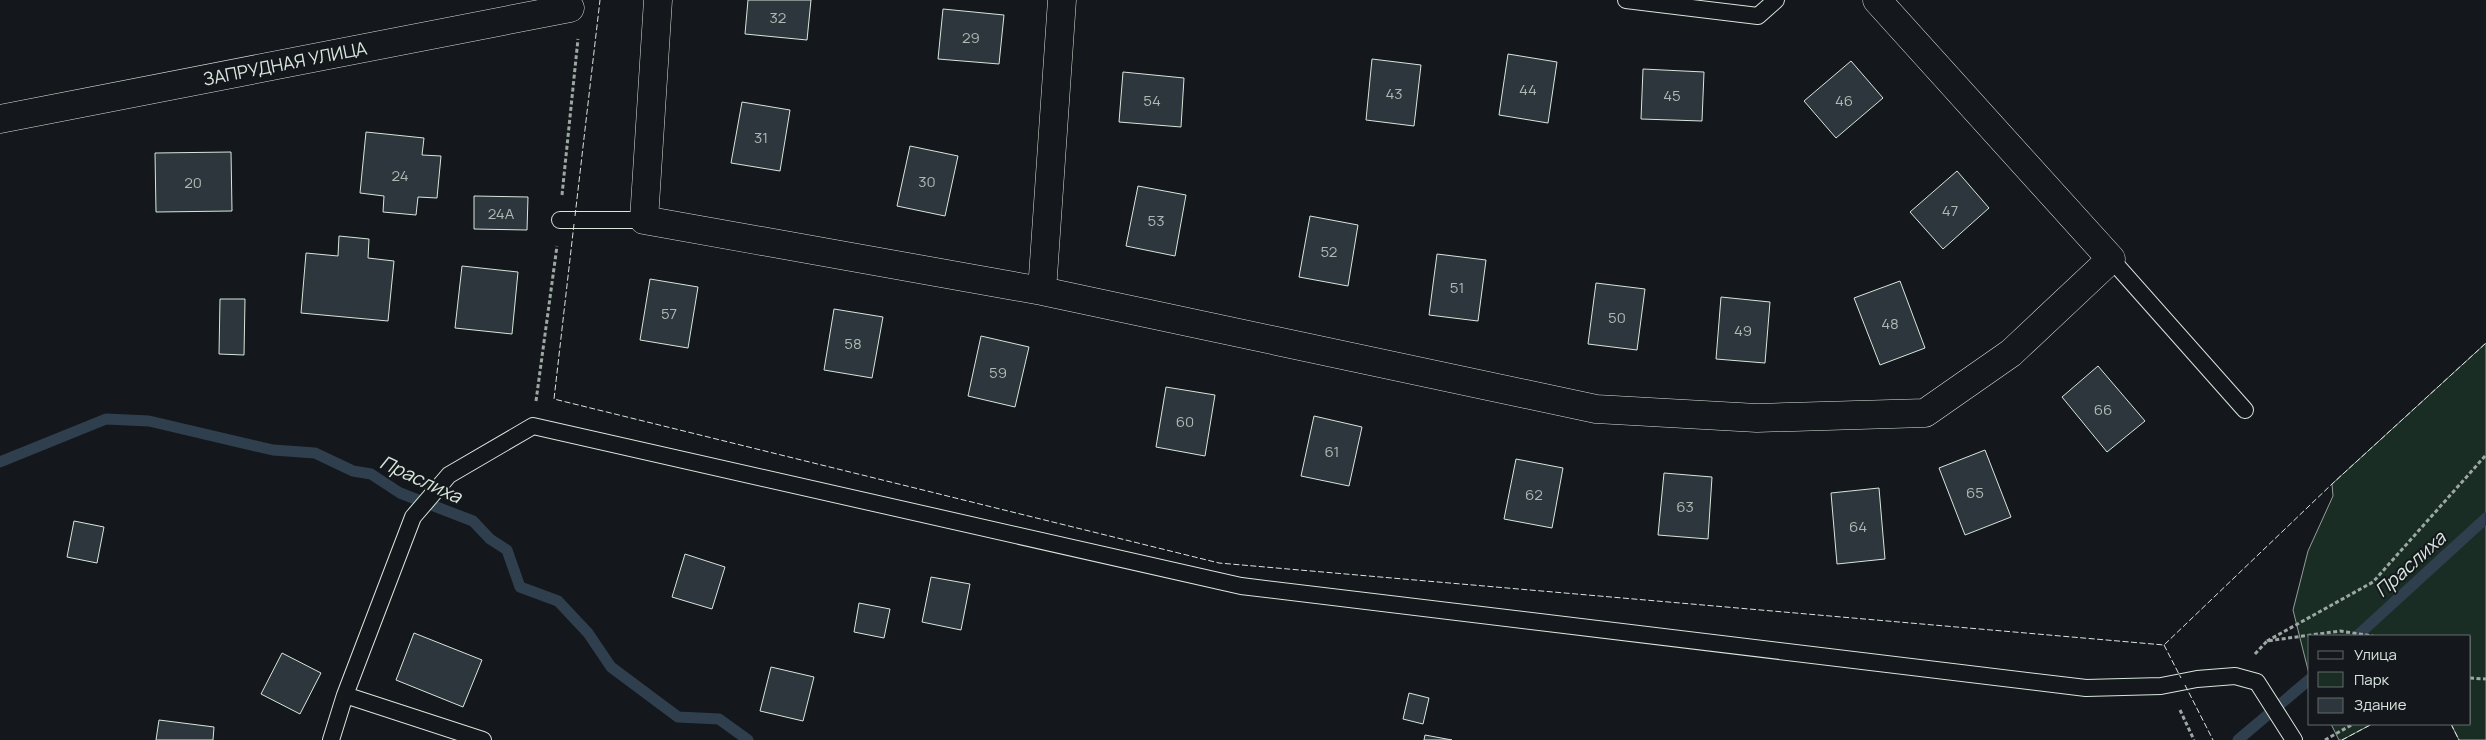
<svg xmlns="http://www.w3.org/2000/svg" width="2486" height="740" font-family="Manrope,sans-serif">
<rect width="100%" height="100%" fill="#14181c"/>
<!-- green -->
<path fill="#1a2d24" stroke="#939e99" d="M 2486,343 L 2486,740 L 2459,740 L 2451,724 L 2470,724 L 2470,636 L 2310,636 L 2310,678 L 2293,610 L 2308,551 L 2333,496 L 2332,484 Z
M 2331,724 L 2372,724 L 2342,740 L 2339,740 Z"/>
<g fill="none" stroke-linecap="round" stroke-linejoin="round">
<!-- stream -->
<path stroke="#2f3f4d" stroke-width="11" d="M 0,462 L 106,419 L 149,421 L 273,450 L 315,453 L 353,471 L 371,474 L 400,493 L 473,521 L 490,539 L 507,550 L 520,587 L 558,601 L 588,633 L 611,667 L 678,717 L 719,719 L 748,740
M 2357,636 L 2486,518
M 2238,740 L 2310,679"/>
</g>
<!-- building -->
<path fill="#2c363c" stroke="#d8e6dc" d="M 748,0 L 811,0 L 807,40 L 745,34 Z
M 943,9 L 1004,15 L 999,64 L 938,59 Z
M 1508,54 L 1557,62 L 1548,123 L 1499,115 Z
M 1372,59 L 1421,65 L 1414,126 L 1366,120 Z
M 1851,61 L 1883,98 L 1836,138 L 1804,101 Z
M 1643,69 L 1704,72 L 1702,121 L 1641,119 Z
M 1123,72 L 1184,78 L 1181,127 L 1119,122 Z
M 742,102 L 790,110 L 780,171 L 731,163 Z
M 366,132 L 424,138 L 422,155 L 441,156 L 437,198 L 418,197 L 416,215 L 383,212 L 384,196 L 360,193 Z
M 910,146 L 958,156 L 945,216 L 897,206 Z
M 231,152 L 232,211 L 156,212 L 155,153 Z
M 1957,171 L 1989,208 L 1943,249 L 1910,212 Z
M 1138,186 L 1186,195 L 1175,256 L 1126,246 Z
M 474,196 L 528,197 L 527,230 L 474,229 Z
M 1310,216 L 1358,225 L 1348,286 L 1299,277 Z
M 339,236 L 369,239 L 368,258 L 394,261 L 388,321 L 301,313 L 306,253 L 338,256 Z
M 1437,254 L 1486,260 L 1478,321 L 1429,315 Z
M 462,266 L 518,272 L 512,334 L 455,328 Z
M 650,279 L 698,287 L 688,348 L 640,340 Z
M 1900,281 L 1925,348 L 1880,365 L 1854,298 Z
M 1596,283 L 1645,289 L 1637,350 L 1588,344 Z
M 1721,297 L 1770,302 L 1765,363 L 1716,359 Z
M 220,299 L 245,299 L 244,355 L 219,354 Z
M 834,309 L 883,317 L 872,378 L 824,370 Z
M 981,336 L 1029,347 L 1015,407 L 968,396 Z
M 2098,366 L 2145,421 L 2107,452 L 2062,397 Z
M 1166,387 L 1215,395 L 1205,456 L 1156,447 Z
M 1314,416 L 1362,427 L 1349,486 L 1301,476 Z
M 1985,450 L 2011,517 L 1965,535 L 1939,468 Z
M 1516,459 L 1563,468 L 1552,528 L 1504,519 Z
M 1664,473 L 1712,477 L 1708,539 L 1658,535 Z
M 1879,488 L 1885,559 L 1837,564 L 1831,493 Z
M 74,521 L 104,527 L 97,563 L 67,557 Z
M 685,554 L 725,567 L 712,609 L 672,597 Z
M 931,577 L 970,584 L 961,630 L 922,622 Z
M 859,603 L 890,609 L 884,638 L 854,632 Z
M 414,633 L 482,660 L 463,707 L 396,680 Z
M 282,653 L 321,673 L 300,714 L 261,694 Z
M 771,667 L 814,677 L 803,721 L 760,711 Z
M 1409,693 L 1429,698 L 1423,724 L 1403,719 Z
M 159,720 L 214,727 L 213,740 L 156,740 Z
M 1425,735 L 1452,740 L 1424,740 Z"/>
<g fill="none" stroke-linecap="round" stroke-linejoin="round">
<defs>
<path id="service" d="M 1626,0 L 1758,16 L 1776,0
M 560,220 L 644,220
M 2111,259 L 2245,410
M 345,695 L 483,740
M 331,740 L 345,695 L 413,517 L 449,475 L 533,426 L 1241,586 L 2086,688 L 2161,686 L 2197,679 L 2235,676 L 2257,682 L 2294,740"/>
<path id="minor" d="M 658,0 L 644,220 L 1042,291 L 1596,409 L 1757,418 L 1925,413 L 2011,353 L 2111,259 L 1877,0
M 0,119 L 570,8
M 1042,291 L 1062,0"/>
</defs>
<!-- service casing -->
<use href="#service" stroke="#d8e6dc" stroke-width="18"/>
<!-- minor casing -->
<use href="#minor" stroke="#d8e6dc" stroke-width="29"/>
<!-- path -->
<path stroke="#9da8a2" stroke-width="3" stroke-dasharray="4 2.5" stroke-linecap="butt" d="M 562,195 L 578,39
M 536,401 L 557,246
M 2267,641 L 2373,582 L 2486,455
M 2255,654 L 2267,641 L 2340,631 L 2373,636
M 2470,678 L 2486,679
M 2180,710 L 2194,740
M 2325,740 L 2353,724"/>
<!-- service -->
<use href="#service" stroke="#14181c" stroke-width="16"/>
<!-- minor -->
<use href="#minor" stroke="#14181c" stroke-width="28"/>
<!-- fence -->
<path stroke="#d8e6dc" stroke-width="1" stroke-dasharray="6 2.5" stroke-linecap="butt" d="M 575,216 L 600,0
M 574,224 L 554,399 L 1219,563 L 2164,645 L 2332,484 L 2486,343
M 2164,645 L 2181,678
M 2185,685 L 2213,740
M 2451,724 L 2459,740
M 2342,740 L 2372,724"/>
</g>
<g text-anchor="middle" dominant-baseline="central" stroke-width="4" stroke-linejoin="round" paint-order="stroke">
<!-- number labels -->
<g font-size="15" fill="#adbab4">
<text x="778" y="17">32</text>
<text x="971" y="37">29</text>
<text x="1528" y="89">44</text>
<text x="1394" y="93">43</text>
<text x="1672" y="95">45</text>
<text x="1152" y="100">54</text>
<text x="1844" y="100">46</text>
<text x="761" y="137">31</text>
<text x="400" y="175">24</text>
<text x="927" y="181">30</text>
<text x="193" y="182">20</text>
<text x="1950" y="210">47</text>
<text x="501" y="213">24А</text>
<text x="1156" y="220">53</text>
<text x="1329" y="251">52</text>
<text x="1457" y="287">51</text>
<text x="669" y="313">57</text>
<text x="1617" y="317">50</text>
<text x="1890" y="323">48</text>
<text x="1743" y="330">49</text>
<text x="853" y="343">58</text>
<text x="998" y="372">59</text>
<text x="2103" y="409">66</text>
<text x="1185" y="421">60</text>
<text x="1332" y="451">61</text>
<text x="1975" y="492">65</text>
<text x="1534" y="494">62</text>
<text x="1685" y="506">63</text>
<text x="1858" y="526">64</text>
</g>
<!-- street labels -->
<g font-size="18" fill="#d8e6dc" stroke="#14181c">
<text transform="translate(285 63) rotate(-11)">ЗАПРУДНАЯ УЛИЦА</text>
</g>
<!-- water labels -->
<g font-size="19" font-style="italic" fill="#d8e6dc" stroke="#14181c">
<text transform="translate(421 479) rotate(25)">Праслиха</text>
<text transform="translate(2410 564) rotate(-42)">Праслиха</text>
</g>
</g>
<!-- legend -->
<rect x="2308" y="635" width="162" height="90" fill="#14181c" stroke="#626a69"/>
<rect x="2318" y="651" width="25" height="8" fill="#14181c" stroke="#626a69"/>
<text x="2354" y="660" font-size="15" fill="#d8e6dc">Улица</text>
<rect x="2318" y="672" width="25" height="15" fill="#1a2d24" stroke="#626a69"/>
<text x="2354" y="685" font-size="15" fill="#d8e6dc">Парк</text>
<rect x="2318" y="698" width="25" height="15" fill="#2c363c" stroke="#626a69"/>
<text x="2354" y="710" font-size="15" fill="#d8e6dc">Здание</text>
</svg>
